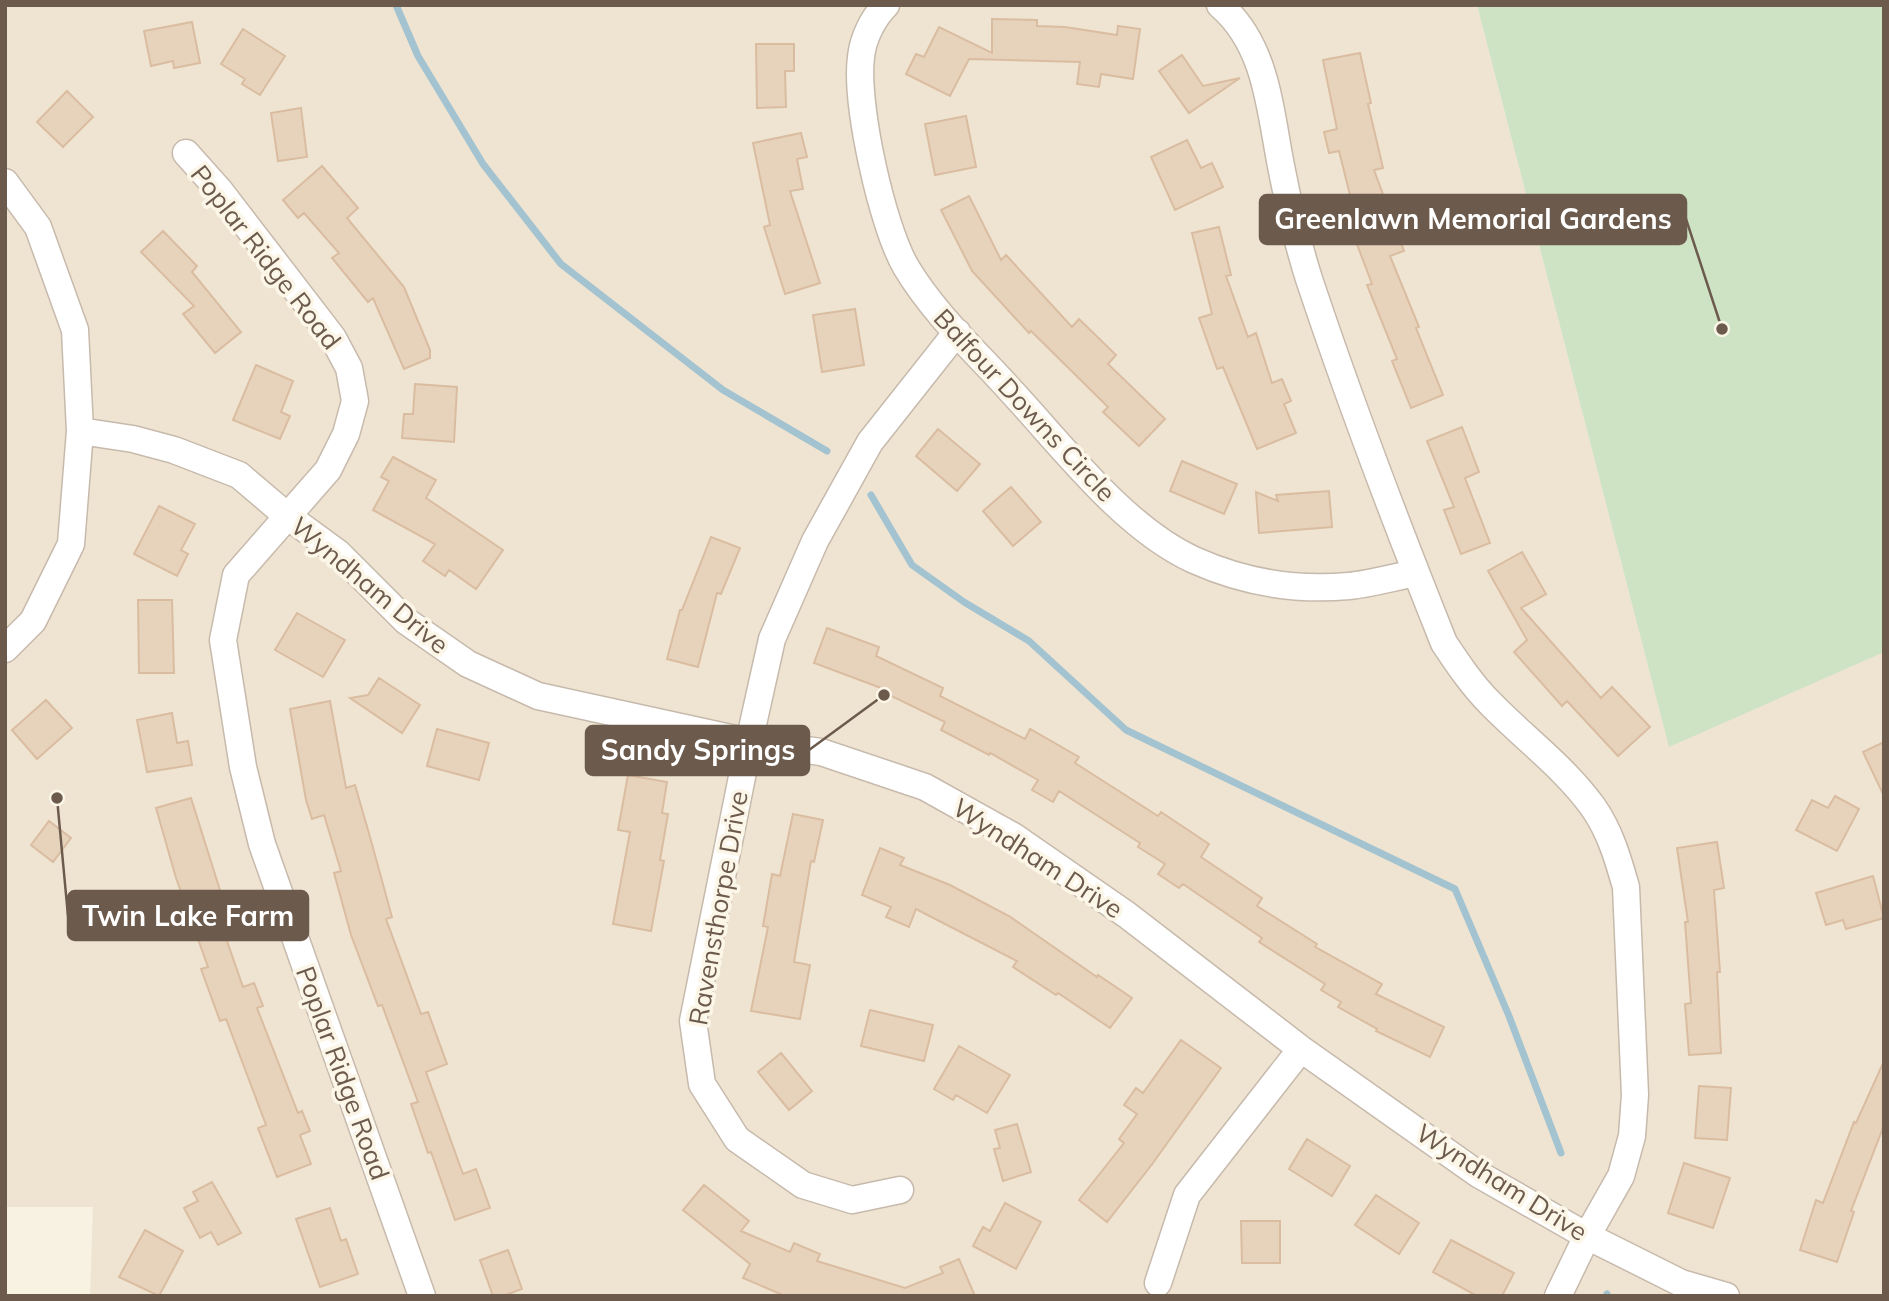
<svg xmlns="http://www.w3.org/2000/svg" width="1889" height="1301" font-family="Mulish,sans-serif">
<rect width="100%" height="100%" fill="#f8f2e3"/>
<!-- residential -->
<path fill="#efe4d2" d="M 5,5 L 1477,5 L 1669,746 L 1884,644 L 1884,1296 L 90,1296 L 93,1207 L 5,1207 Z"/>
<!-- green -->
<path fill="#cde3c4" d="M 1477,5 L 1884,5 L 1884,652 L 1669,747 Z"/>
<g fill="none" stroke-linecap="round" stroke-linejoin="round">
<!-- stream -->
<path stroke="#a2c3cf" stroke-width="7" d="M 396,5 L 418,56 L 483,164 L 561,264 L 723,390 L 827,451
M 871,495 L 912,565 L 964,602 L 1029,641 L 1126,730 L 1455,889 L 1509,1016 L 1561,1153
M 1607,1294 L 1608,1296"/>
</g>
<!-- building -->
<path fill="#e7d2bc" stroke="#dabda1" stroke-width="2" d="M 992,19 L 1037,20 L 1037,26 L 1065,27 L 1117,35 L 1118,26 L 1140,29 L 1133,79 L 1101,74 L 1099,87 L 1077,84 L 1080,62 L 969,59 L 950,96 L 906,74 L 916,54 L 924,57 L 939,27 L 992,53 Z
M 192,22 L 200,63 L 174,68 L 173,61 L 151,66 L 144,31 Z
M 243,29 L 285,56 L 260,95 L 242,84 L 245,79 L 221,64 Z
M 756,44 L 794,44 L 794,71 L 785,71 L 786,107 L 757,108 Z
M 1360,53 L 1371,103 L 1368,104 L 1383,168 L 1374,170 L 1404,251 L 1390,256 L 1419,327 L 1416,328 L 1443,395 L 1411,408 L 1392,361 L 1397,359 L 1367,285 L 1372,284 L 1341,202 L 1351,199 L 1339,151 L 1329,153 L 1324,132 L 1337,129 L 1323,60 Z
M 1182,55 L 1203,86 L 1240,78 L 1189,113 L 1159,71 Z
M 67,91 L 93,117 L 63,147 L 37,122 Z
M 301,108 L 307,157 L 278,161 L 271,113 Z
M 966,116 L 976,167 L 935,175 L 925,124 Z
M 801,133 L 807,157 L 797,159 L 803,189 L 790,191 L 820,283 L 785,294 L 764,227 L 770,225 L 753,143 Z
M 1187,140 L 1201,168 L 1212,163 L 1223,187 L 1175,210 L 1151,157 Z
M 322,166 L 358,208 L 347,218 L 404,287 L 430,350 L 430,358 L 404,369 L 373,298 L 368,302 L 332,258 L 339,253 L 304,213 L 298,218 L 283,200 Z
M 969,196 L 1001,260 L 1006,255 L 1072,327 L 1079,319 L 1116,355 L 1108,364 L 1165,419 L 1139,446 L 1103,412 L 1108,407 L 1031,331 L 1029,333 L 972,271 L 941,210 Z
M 1219,227 L 1231,275 L 1226,276 L 1248,337 L 1256,333 L 1272,383 L 1282,379 L 1291,401 L 1284,404 L 1296,433 L 1257,449 L 1223,367 L 1217,369 L 1199,318 L 1212,314 L 1192,233 Z
M 163,231 L 197,266 L 192,272 L 241,332 L 215,353 L 183,314 L 194,306 L 141,252 Z
M 855,309 L 864,365 L 822,372 L 813,315 Z
M 256,365 L 293,381 L 281,412 L 290,416 L 280,439 L 233,420 Z
M 415,384 L 457,387 L 454,442 L 402,438 L 404,414 L 413,414 Z
M 1462,427 L 1479,472 L 1465,478 L 1490,543 L 1461,554 L 1444,510 L 1454,507 L 1427,441 Z
M 938,429 L 980,464 L 957,491 L 916,456 Z
M 393,457 L 436,480 L 426,498 L 503,550 L 476,589 L 449,570 L 445,576 L 423,561 L 435,544 L 373,510 L 389,481 L 381,477 Z
M 1182,461 L 1237,484 L 1224,514 L 1170,491 Z
M 1011,487 L 1041,522 L 1013,546 L 983,511 Z
M 1329,491 L 1332,527 L 1259,533 L 1256,492 L 1278,501 L 1276,495 Z
M 159,506 L 195,524 L 181,550 L 188,554 L 177,576 L 134,554 Z
M 711,537 L 740,548 L 721,594 L 717,593 L 698,667 L 667,659 L 680,610 L 682,610 Z
M 1522,552 L 1546,594 L 1521,608 L 1601,698 L 1612,687 L 1650,727 L 1618,756 L 1567,701 L 1562,706 L 1514,652 L 1527,640 L 1488,571 Z
M 138,600 L 172,600 L 174,673 L 139,673 Z
M 297,613 L 345,640 L 323,677 L 275,650 Z
M 827,628 L 879,647 L 876,656 L 943,688 L 940,696 L 1025,739 L 1030,729 L 1079,757 L 1075,763 L 1158,816 L 1161,812 L 1209,844 L 1201,857 L 1262,898 L 1257,906 L 1317,944 L 1315,947 L 1382,984 L 1376,994 L 1444,1027 L 1430,1057 L 1376,1031 L 1377,1029 L 1338,1007 L 1341,1002 L 1321,990 L 1325,984 L 1259,942 L 1262,938 L 1183,884 L 1179,888 L 1158,874 L 1165,864 L 1138,847 L 1140,843 L 1059,791 L 1053,802 L 1032,790 L 1038,780 L 990,753 L 989,755 L 941,730 L 945,722 L 879,690 L 881,688 L 814,663 Z
M 379,678 L 420,705 L 402,733 L 350,698 L 368,695 Z
M 46,700 L 72,728 L 37,759 L 12,730 Z
M 330,701 L 346,788 L 355,785 L 370,837 L 392,917 L 386,919 L 421,1014 L 428,1012 L 447,1064 L 426,1072 L 463,1174 L 476,1169 L 490,1208 L 455,1220 L 431,1152 L 428,1153 L 411,1104 L 418,1102 L 382,1005 L 378,1006 L 351,935 L 334,873 L 341,871 L 324,815 L 312,819 L 306,800 L 290,709 Z
M 172,713 L 177,743 L 188,741 L 192,765 L 147,772 L 137,720 Z
M 437,729 L 489,743 L 479,780 L 427,766 Z
M 1884,742 L 1884,796 L 1863,752 Z
M 628,775 L 667,782 L 662,813 L 668,814 L 660,860 L 664,861 L 651,931 L 613,924 L 630,832 L 618,830 Z
M 1835,796 L 1859,809 L 1837,851 L 1796,830 L 1812,800 L 1828,808 Z
M 191,798 L 235,938 L 227,941 L 243,987 L 254,983 L 263,1006 L 257,1008 L 298,1113 L 302,1111 L 310,1131 L 300,1135 L 311,1164 L 277,1177 L 258,1128 L 266,1125 L 226,1019 L 220,1021 L 201,969 L 208,967 L 176,878 L 156,808 Z
M 793,814 L 823,820 L 814,862 L 811,861 L 794,962 L 810,965 L 800,1019 L 751,1011 L 768,927 L 763,926 L 772,874 L 780,876 Z
M 49,821 L 71,838 L 53,862 L 31,845 Z
M 1717,842 L 1724,888 L 1714,890 L 1720,972 L 1717,972 L 1721,1053 L 1689,1055 L 1685,1004 L 1691,1003 L 1685,922 L 1688,922 L 1677,848 Z
M 880,848 L 904,858 L 900,865 L 950,885 L 1009,916 L 1097,977 L 1098,975 L 1132,998 L 1110,1028 L 1058,993 L 1056,995 L 1013,967 L 1017,961 L 916,909 L 909,927 L 886,917 L 891,907 L 862,895 Z
M 1873,876 L 1884,918 L 1846,929 L 1843,920 L 1826,925 L 1816,893 Z
M 870,1010 L 933,1025 L 924,1061 L 861,1046 Z
M 1181,1040 L 1221,1068 L 1153,1163 L 1107,1222 L 1079,1200 L 1124,1143 L 1119,1139 L 1137,1114 L 1124,1105 L 1136,1088 L 1143,1093 Z
M 959,1046 L 1010,1075 L 987,1113 L 956,1095 L 953,1100 L 934,1089 Z
M 781,1053 L 812,1091 L 789,1110 L 758,1072 Z
M 1884,1061 L 1884,1125 L 1851,1211 L 1854,1212 L 1837,1262 L 1800,1250 L 1816,1200 L 1823,1203 L 1854,1122 L 1856,1123 Z
M 1699,1086 L 1731,1088 L 1727,1140 L 1695,1138 Z
M 1017,1124 L 1031,1172 L 1003,1181 L 994,1149 L 1000,1148 L 995,1130 Z
M 1307,1139 L 1350,1166 L 1332,1196 L 1289,1169 Z
M 1684,1163 L 1730,1178 L 1713,1228 L 1668,1213 Z
M 212,1182 L 241,1233 L 218,1245 L 211,1232 L 200,1238 L 184,1208 L 198,1201 L 193,1192 Z
M 704,1185 L 749,1221 L 741,1231 L 790,1252 L 794,1243 L 820,1254 L 817,1261 L 905,1288 L 943,1273 L 940,1267 L 959,1259 L 975,1296 L 785,1296 L 743,1278 L 750,1264 L 683,1210 Z
M 1376,1195 L 1419,1223 L 1399,1254 L 1355,1225 Z
M 1005,1203 L 1041,1222 L 1016,1269 L 973,1246 L 983,1227 L 990,1231 Z
M 330,1208 L 341,1241 L 346,1239 L 358,1274 L 320,1287 L 296,1219 Z
M 1241,1221 L 1280,1221 L 1280,1263 L 1242,1263 Z
M 145,1230 L 183,1251 L 159,1296 L 119,1277 Z
M 1451,1240 L 1514,1273 L 1502,1296 L 1477,1296 L 1433,1272 Z
M 508,1250 L 522,1289 L 503,1296 L 493,1296 L 480,1260 Z"/>
<g fill="none" stroke-linecap="round" stroke-linejoin="round">
<defs>
<path id="street" d="M 886,5 C 873,18 863,38 861,57 C 855,104 882,226 906,267 C 934,314 976,352 1012,392 C 1064,448 1124,528 1194,560 C 1243,582 1295,591 1349,586 C 1371,584 1394,577 1416,573
M 1220,5 C 1268,46 1270,113 1282,171 C 1289,207 1298,244 1309,279 C 1350,402 1396,523 1444,643 C 1458,664 1472,685 1490,703 C 1524,738 1564,767 1593,807 C 1610,831 1618,859 1626,887 L 1635,1095 L 1632,1136 L 1621,1176 L 1587,1236 L 1558,1296
M 186,153 L 220,191 L 333,338 L 349,368 L 355,401 L 346,434 L 328,470 L 236,575 L 223,640 L 243,767 L 262,844 L 422,1296
M 5,182 L 38,227 L 75,330 L 80,431 L 71,544 L 33,621 L 5,649
M 80,431 L 133,439 L 174,450 L 239,475 L 286,515 L 338,553 L 406,621 L 468,664 L 538,696 L 749,742 L 821,752 L 925,787 L 1013,836 L 1127,915 L 1301,1049 L 1478,1174 L 1587,1236 L 1681,1283 L 1726,1296
M 900,1190 L 852,1200 L 803,1185 L 737,1139 L 702,1084 L 693,1021 L 749,742 L 772,639 L 815,541 L 870,442 L 957,332
M 1158,1283 L 1187,1195 L 1301,1049"/>
</defs>
<!-- street casing -->
<use href="#street" stroke="#c7baac" stroke-width="29"/>
<!-- street -->
<use href="#street" stroke="#fff" stroke-width="26"/>
</g>
<g text-anchor="middle" dominant-baseline="central" stroke-width="7" stroke-linejoin="round" paint-order="stroke">
<!-- street labels -->
<g font-size="26" fill="#6c5b4d" stroke="#fcf6e8">
<text transform="translate(266 257) rotate(52)">Poplar Ridge Road</text>
<text transform="translate(1025 405) rotate(47)">Balfour Downs Circle</text>
<text transform="translate(370 585) rotate(40)">Wyndham Drive</text>
<text transform="translate(1038 858) rotate(33)">Wyndham Drive</text>
<text transform="translate(718 908) rotate(-80)">Ravensthorpe Drive</text>
<text transform="translate(343 1073) rotate(70)">Poplar Ridge Road</text>
<text transform="translate(1502 1182) rotate(32)">Wyndham Drive</text>
</g>
</g>
<!-- callouts -->
<path fill="none" stroke="#6c5b4d" stroke-width="2.5" d="M1722 329L1686 219M884 695L809 750M57 798L68 916"/>
<g fill="#6c5b4d" stroke="#fcf6e8" stroke-width="2.5">
<circle cx="1722" cy="329" r="7"/>
<circle cx="884" cy="695" r="7"/>
<circle cx="57" cy="798" r="7"/>
</g>
<g fill="#6c5b4d" stroke="#6c5b4d" stroke-width="2.5">
<rect x="1260" y="195" width="426" height="49" rx="7"/>
<rect x="586" y="726" width="223" height="49" rx="7"/>
<rect x="68" y="891" width="240" height="49" rx="7"/>
</g>
<g font-size="28" text-anchor="middle" font-weight="bold" fill="#fff">
<text x="1473" y="229">Greenlawn Memorial Gardens</text>
<text x="698" y="760">Sandy Springs</text>
<text x="188" y="926">Twin Lake Farm</text>
</g>
<!-- border -->
<rect width="1889" height="1301" fill="none" stroke="#6c5b4d" stroke-width="14"/>
</svg>
